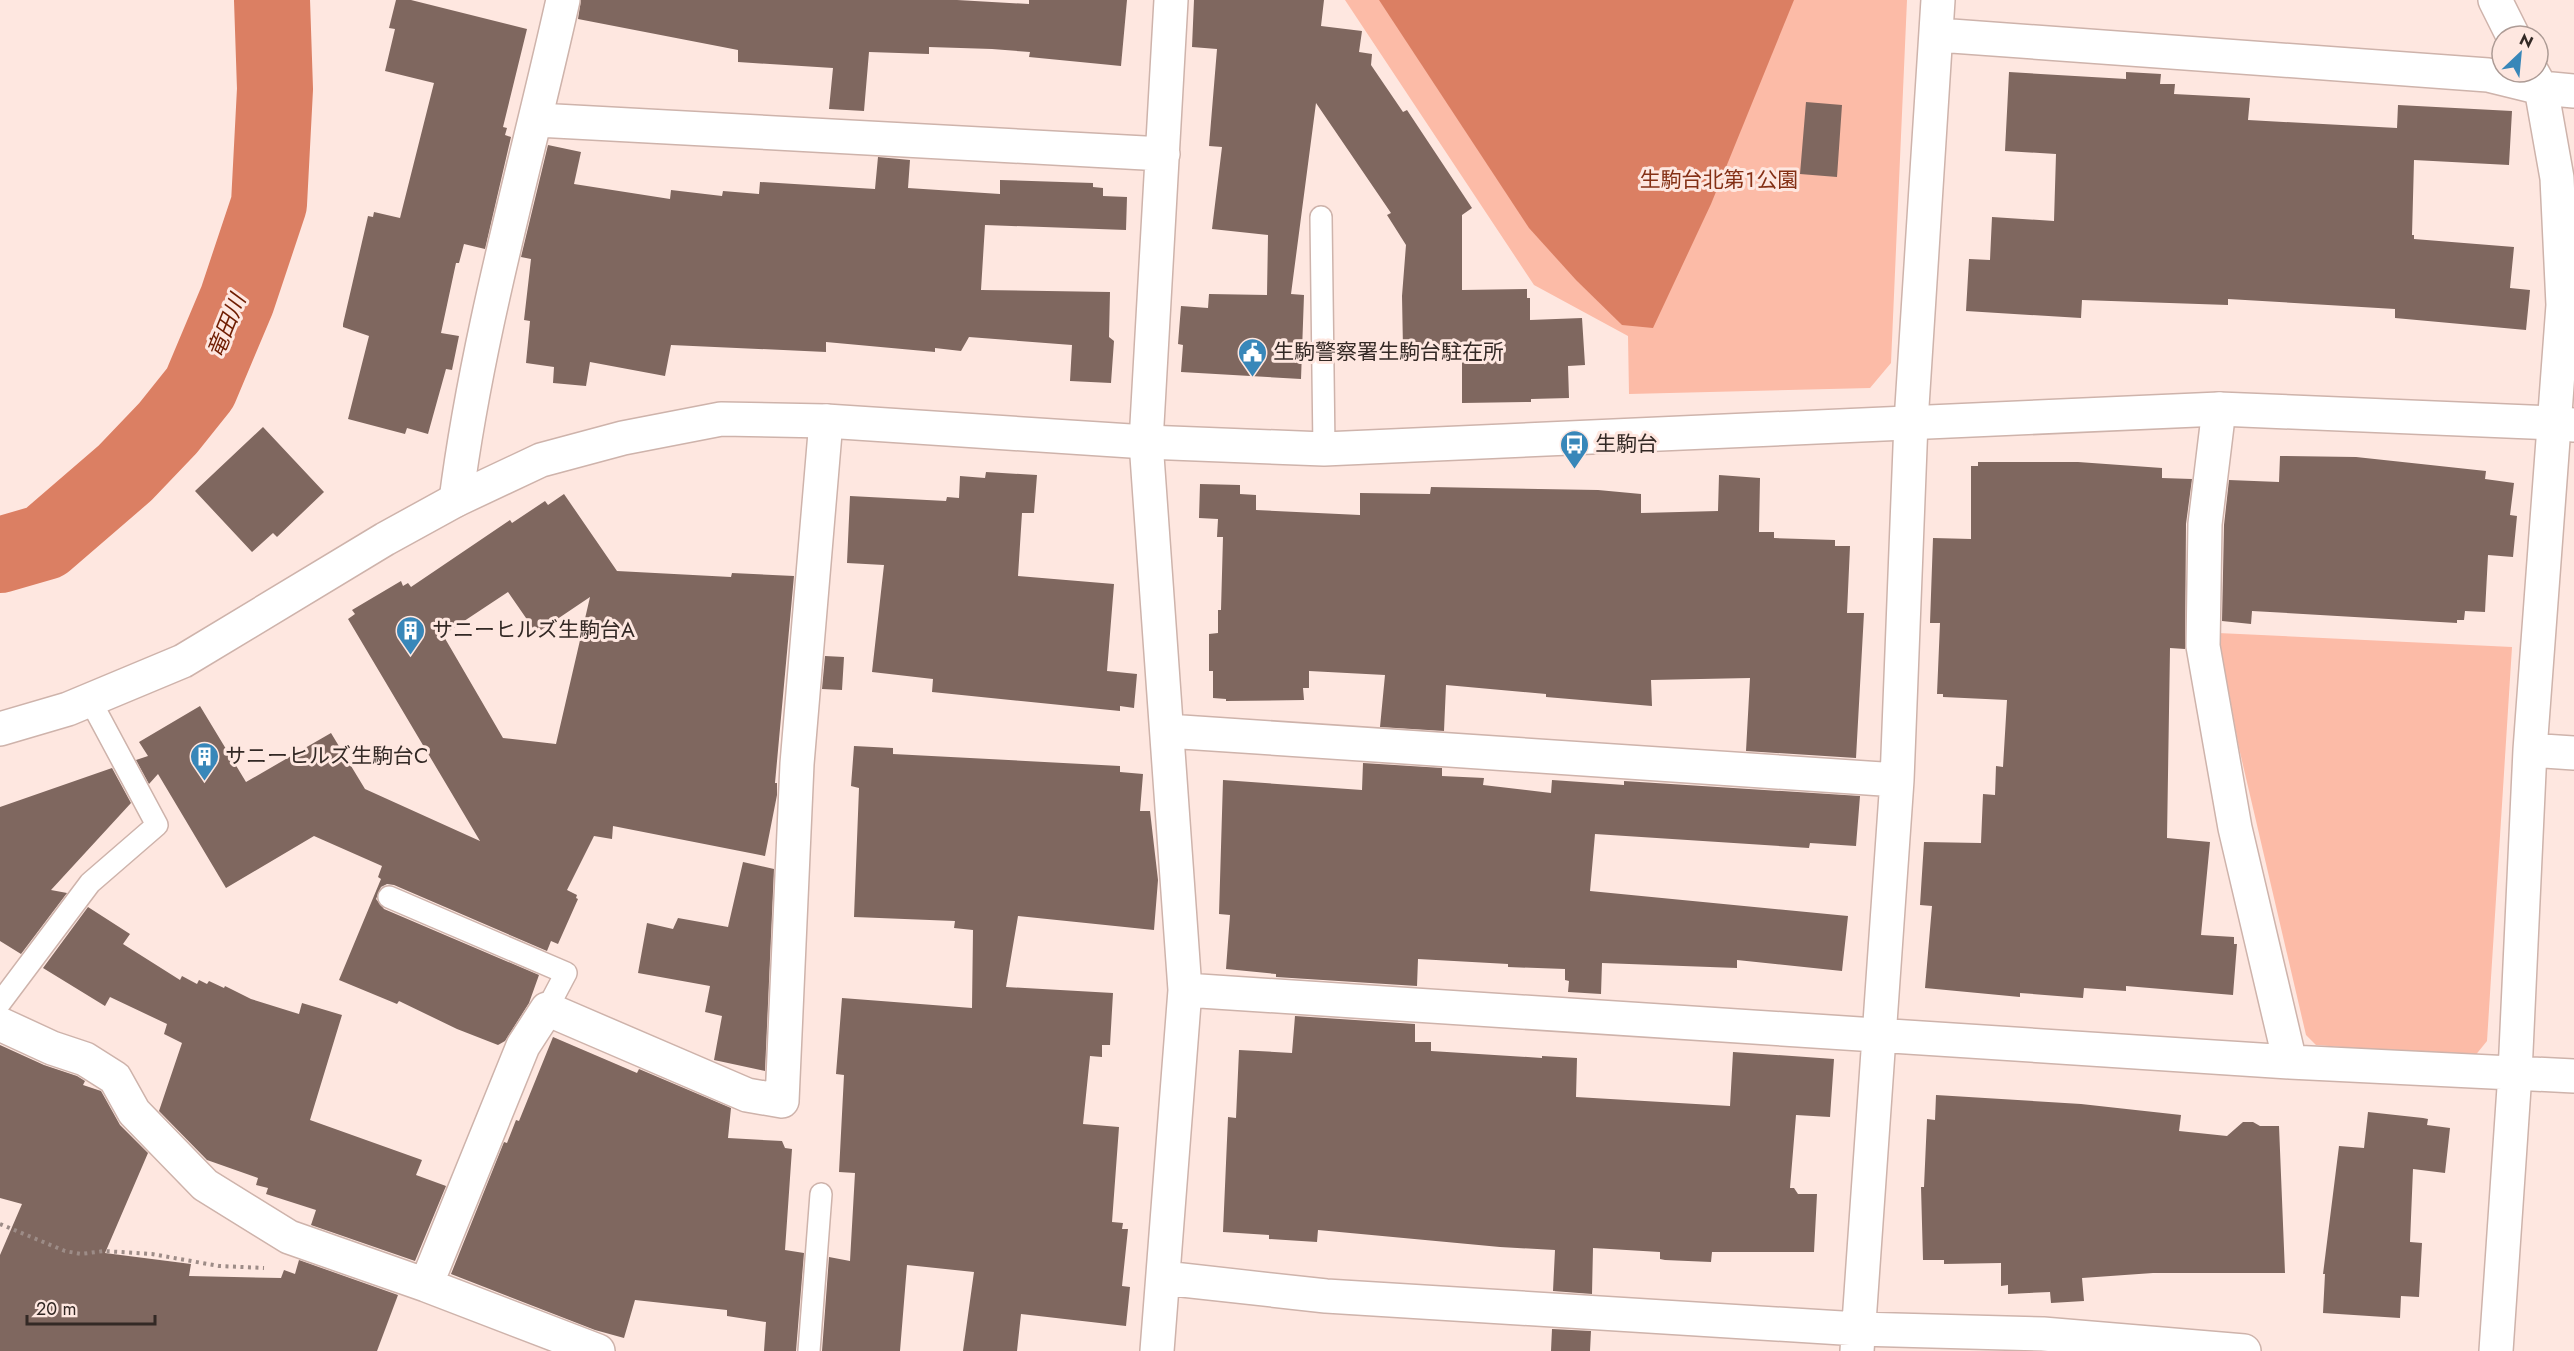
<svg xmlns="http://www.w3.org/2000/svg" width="2574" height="1351" font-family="Jost,'Noto Sans JP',sans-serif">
<rect width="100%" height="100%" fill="#fee7e0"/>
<!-- green -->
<path fill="#fcbba7" d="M 1345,0 L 1907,0 L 1891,363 L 1870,388 L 1629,394 L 1628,336 L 1534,285 Z
M 2218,633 L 2512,647 L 2487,1041 L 2474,1057 L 2316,1045 L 2306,1035 L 2239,748 Z"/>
<!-- water -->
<path fill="#db7f63" d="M 1379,0 L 1794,0 L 1711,204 L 1653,328 L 1622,325 L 1576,280 L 1529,228 Z"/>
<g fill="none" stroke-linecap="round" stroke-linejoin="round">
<!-- river -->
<path stroke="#db7f63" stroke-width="76" d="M 0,555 L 45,542 L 125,473 L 168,428 L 200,388 L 237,300 L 269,204 L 275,89 L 272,0"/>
</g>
<!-- building -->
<path fill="#7f675f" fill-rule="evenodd" d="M 396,0 L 411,0 L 527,29 L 503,127 L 507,128 L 505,135 L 511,137 L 485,249 L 464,244 L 459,263 L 456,263 L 441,333 L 459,336 L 452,370 L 446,369 L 428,434 L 407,428 L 405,434 L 348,419 L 369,336 L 343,327 L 343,324 L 368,216 L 373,217 L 374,212 L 400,218 L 434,83 L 385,71 L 395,29 L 389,28 Z
M 581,0 L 957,0 L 1029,4 L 1029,0 L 1127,0 L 1121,66 L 1029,57 L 1030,52 L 992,49 L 929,47 L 929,54 L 869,52 L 864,111 L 829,109 L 833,68 L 738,62 L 738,50 L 578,19 Z
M 1194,0 L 1324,0 L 1321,26 L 1362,31 L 1359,52 L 1372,54 L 1371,65 L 1403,112 L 1407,110 L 1472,208 L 1462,215 L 1462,290 L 1527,289 L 1527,298 L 1530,298 L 1530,320 L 1582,318 L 1585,365 L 1568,366 L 1569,398 L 1531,399 L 1531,402 L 1462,403 L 1462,349 L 1403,349 L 1402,296 L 1406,245 L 1387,215 L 1391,213 L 1316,103 L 1291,294 L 1304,295 L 1301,379 L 1181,372 L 1183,345 L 1178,344 L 1181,306 L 1208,308 L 1209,294 L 1267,295 L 1268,235 L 1212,229 L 1222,147 L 1209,146 L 1217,49 L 1192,47 Z
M 2009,72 L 2126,79 L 2126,72 L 2161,74 L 2160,84 L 2175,84 L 2174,94 L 2250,98 L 2248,120 L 2397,128 L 2398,105 L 2512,111 L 2509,165 L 2414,160 L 2412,235 L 2414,235 L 2414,239 L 2514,247 L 2510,288 L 2530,290 L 2526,330 L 2395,318 L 2395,309 L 2228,299 L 2228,305 L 2082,300 L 2081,318 L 1966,311 L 1969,259 L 1990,260 L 1992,217 L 2054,221 L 2056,154 L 2005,151 Z
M 1806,102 L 1842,105 L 1837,177 L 1800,174 Z
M 548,145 L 581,152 L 574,184 L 670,199 L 671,190 L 722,196 L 723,191 L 759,194 L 760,182 L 875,189 L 878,157 L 910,160 L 908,188 L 1000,194 L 1000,180 L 1093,183 L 1093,187 L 1103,188 L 1103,196 L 1127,197 L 1126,230 L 985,225 L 981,290 L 1110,292 L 1109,337 L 1114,341 L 1111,383 L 1070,381 L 1072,345 L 969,337 L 961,351 L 935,348 L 935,352 L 826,342 L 826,352 L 671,345 L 665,376 L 590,362 L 586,386 L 553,383 L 554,367 L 526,363 L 530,321 L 524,320 L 531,259 L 521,257 Z
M 263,427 L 324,492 L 277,537 L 273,533 L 252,552 L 195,491 Z
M 2280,456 L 2356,457 L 2486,471 L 2485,479 L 2514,483 L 2510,515 L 2517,516 L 2513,557 L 2488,555 L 2485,612 L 2465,611 L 2464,620 L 2457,620 L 2457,623 L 2252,611 L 2251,624 L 2222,621 L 2224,525 L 2229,480 L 2279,482 Z
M 1978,462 L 2078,462 L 2162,468 L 2162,478 L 2192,479 L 2186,524 L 2185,649 L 2170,648 L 2167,838 L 2210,842 L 2201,935 L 2234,937 L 2234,944 L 2237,944 L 2233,995 L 2126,986 L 2126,991 L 2084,988 L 2083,998 L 2020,993 L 2020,997 L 1925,988 L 1932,906 L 1920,905 L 1924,842 L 1981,843 L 1983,794 L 1995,795 L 1996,766 L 2003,767 L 2007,700 L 1943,697 L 1943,694 L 1937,694 L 1940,623 L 1930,623 L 1933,538 L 1971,539 L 1971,466 L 1978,466 Z
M 986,472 L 1037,475 L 1034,513 L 1022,513 L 1018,576 L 1114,584 L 1107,671 L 1137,674 L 1134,708 L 1120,706 L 1120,711 L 932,692 L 933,679 L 872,672 L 884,565 L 847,563 L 850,496 L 946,501 L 947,497 L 959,498 L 960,476 L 985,478 Z
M 1719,475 L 1760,478 L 1759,532 L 1774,532 L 1774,538 L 1835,540 L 1835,546 L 1850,546 L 1847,613 L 1864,613 L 1856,758 L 1746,751 L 1750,678 L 1651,680 L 1652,706 L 1546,697 L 1546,694 L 1446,685 L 1444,731 L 1380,727 L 1385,675 L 1309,671 L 1309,688 L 1303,688 L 1304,700 L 1226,701 L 1226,699 L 1213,698 L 1213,671 L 1209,671 L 1209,634 L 1218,633 L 1218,610 L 1221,610 L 1223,537 L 1217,537 L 1218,519 L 1199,518 L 1200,484 L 1240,485 L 1240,494 L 1256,495 L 1256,510 L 1360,515 L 1360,493 L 1430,494 L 1431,487 L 1598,490 L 1641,494 L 1641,513 L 1718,511 Z
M 564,494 L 617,571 L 731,577 L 732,573 L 794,576 L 775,783 L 777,783 L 777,795 L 765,856 L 613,826 L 612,839 L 594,836 L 567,890 L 577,895 L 576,898 L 578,899 L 558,944 L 551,941 L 547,951 L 394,885 L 387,884 L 381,887 L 376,899 L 384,909 L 539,975 L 529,1003 L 505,1041 L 498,1045 L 457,1029 L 399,1001 L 397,1004 L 339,980 L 381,879 L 378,877 L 382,866 L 314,836 L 226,888 L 158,774 L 149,784 L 136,760 L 148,756 L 139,742 L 200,706 L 246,782 L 331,733 L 365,789 L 480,841 L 348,619 L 355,614 L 352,610 L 401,581 L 403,586 L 408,583 L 411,587 L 510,520 L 512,523 L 545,501 L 548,505 ZM 508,592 L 535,631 L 539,627 L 541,630 L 590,597 L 556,744 L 503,738 L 443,635 Z
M 825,656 L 844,657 L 842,690 L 822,689 Z
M 854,746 L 893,748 L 893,754 L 1120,766 L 1120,772 L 1143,774 L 1140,811 L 1150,811 L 1158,880 L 1154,930 L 1018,916 L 1006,987 L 1113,993 L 1110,1045 L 1102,1045 L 1102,1057 L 1090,1056 L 1083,1124 L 1119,1127 L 1112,1222 L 1123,1223 L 1122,1229 L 1128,1229 L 1122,1286 L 1130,1287 L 1126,1326 L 1021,1314 L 1017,1351 L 963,1351 L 974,1272 L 907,1265 L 900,1351 L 822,1351 L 829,1257 L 850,1261 L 855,1173 L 839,1172 L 844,1075 L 836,1074 L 842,998 L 972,1008 L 973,930 L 954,928 L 955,921 L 854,917 L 859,788 L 851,786 Z
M 1363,763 L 1442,768 L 1442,776 L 1484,778 L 1483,785 L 1551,793 L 1552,780 L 1624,785 L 1624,781 L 1860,796 L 1856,846 L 1810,843 L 1809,848 L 1595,834 L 1590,891 L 1848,916 L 1842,971 L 1737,960 L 1737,968 L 1602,963 L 1601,994 L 1568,992 L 1569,981 L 1565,980 L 1565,969 L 1508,967 L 1508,964 L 1418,959 L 1417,986 L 1276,977 L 1276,974 L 1226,969 L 1230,915 L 1219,914 L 1223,780 L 1362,790 Z
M 112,768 L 131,803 L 51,890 L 67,893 L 21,954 L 0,941 L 0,807 Z
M 743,862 L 774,869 L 765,1071 L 714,1060 L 722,1016 L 705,1012 L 710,986 L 638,973 L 647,923 L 673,929 L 678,918 L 728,927 Z
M 88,907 L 130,934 L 123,944 L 180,980 L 182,976 L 197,984 L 199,980 L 207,984 L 209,981 L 224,988 L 225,986 L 251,999 L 299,1014 L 302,1003 L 342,1015 L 310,1120 L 422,1160 L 416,1175 L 446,1186 L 415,1261 L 311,1225 L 316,1210 L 266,1194 L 268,1188 L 256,1185 L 258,1178 L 207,1160 L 159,1111 L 182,1043 L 164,1034 L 167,1024 L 110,997 L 105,1006 L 43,968 Z
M 1295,1016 L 1415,1024 L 1415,1042 L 1431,1042 L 1431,1051 L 1542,1058 L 1542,1056 L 1577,1058 L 1576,1097 L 1730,1106 L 1733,1052 L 1834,1059 L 1830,1117 L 1796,1115 L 1790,1188 L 1794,1188 L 1798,1194 L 1817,1194 L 1814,1252 L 1712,1252 L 1711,1262 L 1665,1260 L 1660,1259 L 1660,1252 L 1593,1248 L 1592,1294 L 1553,1291 L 1555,1250 L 1500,1247 L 1318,1230 L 1317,1242 L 1269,1239 L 1269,1235 L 1223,1232 L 1228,1117 L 1236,1118 L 1239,1050 L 1292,1053 Z
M 553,1037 L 637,1073 L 639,1069 L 731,1108 L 728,1138 L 782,1141 L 785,1148 L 792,1149 L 785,1250 L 804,1253 L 796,1351 L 764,1351 L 766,1322 L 727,1316 L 727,1310 L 635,1300 L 624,1338 L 595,1330 L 451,1274 L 504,1142 L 507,1143 L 516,1120 L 519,1121 Z
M 0,1045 L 44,1065 L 77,1076 L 85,1081 L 83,1085 L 101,1091 L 120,1125 L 148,1153 L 105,1253 L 191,1264 L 189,1276 L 281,1278 L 284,1270 L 295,1274 L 299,1260 L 398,1295 L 377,1351 L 0,1351 L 0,1255 L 22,1204 L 0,1198 Z
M 1936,1095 L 2081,1104 L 2181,1115 L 2179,1131 L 2227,1136 L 2243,1122 L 2253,1122 L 2260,1126 L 2279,1126 L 2285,1273 L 2153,1273 L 2082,1278 L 2084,1301 L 2051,1303 L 2050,1292 L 2008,1294 L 2008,1285 L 2001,1286 L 2001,1263 L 1944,1264 L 1944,1260 L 1923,1260 L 1921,1187 L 1924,1187 L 1927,1119 L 1935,1120 Z
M 2368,1112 L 2423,1118 L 2428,1119 L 2427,1125 L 2450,1128 L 2445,1173 L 2413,1169 L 2410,1242 L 2422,1243 L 2419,1297 L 2401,1296 L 2400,1318 L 2323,1313 L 2325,1274 L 2323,1274 L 2339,1146 L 2364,1148 Z
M 1552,1329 L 1591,1331 L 1590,1351 L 1551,1351 Z"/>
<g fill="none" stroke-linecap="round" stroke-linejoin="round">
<defs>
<path id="lane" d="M 1321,217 L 1324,449
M 389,897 L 566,973 L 547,1009
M 0,1003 L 90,883 L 157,825 L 90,700
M 809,1351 L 821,1194"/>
<path id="street" d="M 2495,0 L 2513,36
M 1938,35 L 2488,75 L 2541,88 L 2574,91
M 537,120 L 1163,154
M 2219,409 L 2205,524 L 2203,646 L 2235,828 L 2290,1062
M 456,500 C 478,330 526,166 563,0
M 1167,731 L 1897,780
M 2530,750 L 2574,753
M 1185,990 L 2290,1062 L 2574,1076
M 0,1024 L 52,1048 L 85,1059 L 115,1078 L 134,1112 L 205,1185 L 289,1237 L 426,1285 L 598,1351
M 1164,1278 L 1326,1296 L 1858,1329 L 2043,1334 L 2244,1351
M 426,1285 L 523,1046 L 547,1009 L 747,1095 L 782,1101 L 797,764 L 826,421
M 1157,1351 L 1185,990 L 1146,442 L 1171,0
M 1857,1351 L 1897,780 L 1911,422 L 1938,0
M 2496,1351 L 2515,1073 L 2530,750 L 2563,305 L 2557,178 L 2541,88 L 2532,72"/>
<path id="secondary" d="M 0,729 L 68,709 L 183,661 L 385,539 L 456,500 L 541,460 L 623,438 L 721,419 L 826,421 L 1146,442 L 1324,449 L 2219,409 L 2555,423 L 2574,425"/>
</defs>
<!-- lane casing -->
<use href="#lane" stroke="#ceb3ab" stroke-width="24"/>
<!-- street casing -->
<use href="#street" stroke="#ceb3ab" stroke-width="36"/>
<!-- secondary casing -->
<use href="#secondary" stroke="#ceb3ab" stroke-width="36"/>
<!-- path -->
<path stroke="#9d8c87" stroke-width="4" stroke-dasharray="3 4.5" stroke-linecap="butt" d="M 0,1224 L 65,1251 L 81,1254 L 104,1251 L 152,1254 L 219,1266 L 264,1268"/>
<!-- lane -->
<use href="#lane" stroke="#fff" stroke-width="21"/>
<!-- street -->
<use href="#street" stroke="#fff" stroke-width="33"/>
<!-- secondary -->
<use href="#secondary" stroke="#fff" stroke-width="33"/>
</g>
<!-- icons -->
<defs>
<symbol id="civic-pin" viewBox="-11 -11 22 30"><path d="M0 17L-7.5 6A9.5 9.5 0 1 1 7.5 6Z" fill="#3887b9" stroke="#fee7e0"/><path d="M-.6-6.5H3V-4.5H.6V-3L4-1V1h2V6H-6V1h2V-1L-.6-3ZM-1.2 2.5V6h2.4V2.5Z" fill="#fff"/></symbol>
<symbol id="bus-pin" viewBox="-11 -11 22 30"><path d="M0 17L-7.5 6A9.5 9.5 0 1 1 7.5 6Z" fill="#3887b9" stroke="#fee7e0"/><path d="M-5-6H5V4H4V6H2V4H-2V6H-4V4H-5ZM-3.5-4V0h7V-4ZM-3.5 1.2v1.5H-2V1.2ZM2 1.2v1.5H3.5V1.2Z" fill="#fff"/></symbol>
<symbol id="building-pin" viewBox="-11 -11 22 30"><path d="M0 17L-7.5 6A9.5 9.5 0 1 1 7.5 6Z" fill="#3887b9" stroke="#fee7e0"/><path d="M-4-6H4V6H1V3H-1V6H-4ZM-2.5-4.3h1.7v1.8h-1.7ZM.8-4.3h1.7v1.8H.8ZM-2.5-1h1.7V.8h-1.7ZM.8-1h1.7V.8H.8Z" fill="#fff"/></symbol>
</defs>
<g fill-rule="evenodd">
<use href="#civic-pin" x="1236" y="336" width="33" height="45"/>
<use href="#bus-pin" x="1558" y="428" width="33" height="45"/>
<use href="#building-pin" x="394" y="614" width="33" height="45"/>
<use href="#building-pin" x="188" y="740" width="33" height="45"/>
</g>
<g text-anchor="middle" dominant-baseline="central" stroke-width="6" stroke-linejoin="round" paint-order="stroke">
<!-- park labels -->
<g font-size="21" fill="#843015" stroke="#fee7e0">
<text x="1719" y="180">生駒台北第１公園</text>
</g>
<!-- poi labels -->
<g font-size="21" fill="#332925" stroke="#fee7e0" text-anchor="start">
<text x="1273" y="352">生駒警察署生駒台駐在所</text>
<text x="1595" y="444">生駒台</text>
<text x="432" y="630">サニーヒルズ生駒台A</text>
<text x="225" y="756">サニーヒルズ生駒台C</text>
</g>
<!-- water labels -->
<g font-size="22" font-style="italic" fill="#6f1c00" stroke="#fee7e0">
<text transform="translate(226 326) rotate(-68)">竜田川</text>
</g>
</g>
<!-- north arrow -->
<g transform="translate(2520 54) rotate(26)"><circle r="28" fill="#fee7e0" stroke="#ad9b95" stroke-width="1.5"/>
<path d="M0-4.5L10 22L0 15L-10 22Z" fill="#3887b9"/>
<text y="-9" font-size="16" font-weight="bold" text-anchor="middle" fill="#332925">N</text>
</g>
<!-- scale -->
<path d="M27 1315v9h128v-9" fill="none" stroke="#332925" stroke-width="3"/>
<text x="36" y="1315" font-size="18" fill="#332925" stroke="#fee7e0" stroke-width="4.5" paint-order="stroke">20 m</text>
</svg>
